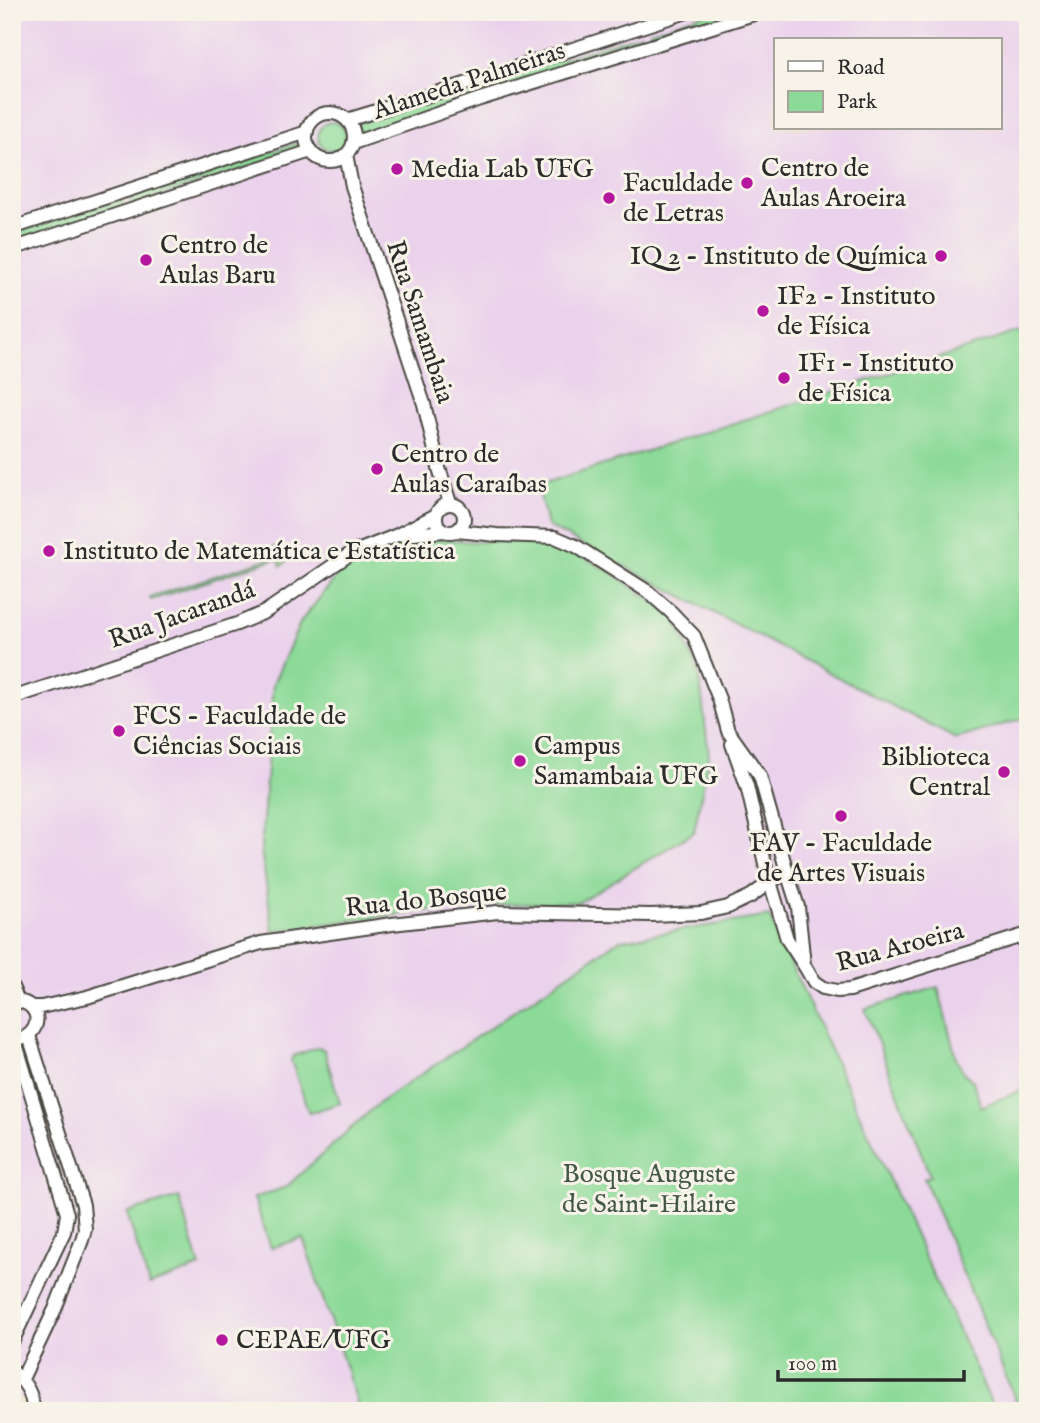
<svg xmlns="http://www.w3.org/2000/svg" width="1040" height="1423" font-family="'IM FELL English',serif">
<rect width="100%" height="100%" fill="#f7f3e8"/>
<filter id="ink" filterUnits="userSpaceOnUse"><feTurbulence type="fractalNoise" baseFrequency=".0143" numOctaves="2"/><feDisplacementMap in="SourceGraphic" scale="14" xChannelSelector="R" yChannelSelector="G"/><feConvolveMatrix kernelMatrix="1 2 1 2 8 2 1 2 1" color-interpolation-filters="sRGB"/></filter>
<filter id="wash" filterUnits="userSpaceOnUse"><feTurbulence type="fractalNoise" baseFrequency=".00686" numOctaves="4" result="noise"/><feDisplacementMap in="SourceGraphic" scale="28" xChannelSelector="R" yChannelSelector="G"/><feGaussianBlur stdDeviation="1.57" result="paint"/><feColorMatrix in="noise" values="0 0 0 0 0 0 0 0 0 0 0 0 0 0 0 0 0 1.4 0 .05"/><feComposite in="paint" operator="in"/></filter>
<g filter="url(#wash)">
<rect width="100%" height="100%" fill="#ecdebb"/>
<!-- built -->
<path fill="#ead1ec" fill-rule="evenodd" d="M 12,12 L 1028,12 L 1028,1411 L 45,1411 L 12,1394 ZM 776,40 L 1000,40 L 1000,128 L 776,128 Z"/>
<!-- green -->
<path fill="#8cda98" stroke="#5c8262" stroke-width="2" d="M 709,12 L 741,12 L 654,41 L 650,31 Z
M 641,34 L 644,43 L 360,135 L 355,124 Z
M318 136a14 14 0 1 1 28 0a14 14 0 1 1-28 0Z
M 297,143 L 299,151 L 132,205 L 129,197 Z
M 121,199 L 124,207 L 12,243 L 12,234 Z
M 1028,329 L 1028,717 L 956,739 L 547,526 L 538,486 Z
M 409,537 L 479,542 L 547,537 L 609,571 L 673,615 L 699,672 L 709,756 L 694,832 L 579,902 L 495,905 L 448,908 L 273,931 L 261,850 L 273,684 L 301,621 L 346,565 Z
M 280,546 C 289,551 290,561 281,566 L 278,558 L 151,600 L 150,597 L 277,556 L 274,547 Z
M 769,916 L 995,1411 L 360,1411 L 303,1238 L 271,1248 L 254,1198 L 286,1187 L 379,1103 L 619,940 Z
M 938,987 L 956,1058 L 964,1073 L 973,1081 L 981,1107 L 1028,1087 L 1028,1411 L 1020,1411 L 924,1178 L 930,1176 L 865,1009 Z
M 319,1047 L 324,1050 L 340,1103 L 309,1113 L 291,1060 L 293,1056 Z
M 179,1197 L 200,1267 L 149,1285 L 127,1213 Z"/>
</g>
<g filter="url(#ink)">
<g fill="none" stroke-linecap="round" stroke-linejoin="round">
<defs>
<path id="tertiary" d="M306 137a24 24 0 1 1 48 0a24 24 0 1 1-48 0Z
M 347,120 L 462,85 L 687,12
M 353,143 L 480,99 L 760,12
M 346,155 L 352,186 L 424,404 L 439,468 L 450,503
M 12,228 L 307,132
M 12,249 L 311,151
M436 518a14 14 0 1 1 28 0a14 14 0 1 1-28 0Z
M 457,531 L 497,535 L 555,537 L 576,546 L 647,591 L 671,612 L 694,636 L 719,699 L 728,731 L 760,776 L 787,872 L 798,907 L 804,965 L 814,982 L 823,988 L 837,991 L 850,990 L 1028,934
M 403,535 L 444,531
M 12,698 L 237,624 L 265,612 L 350,554 L 395,536 L 436,515
M 732,744 L 747,786 L 766,868 L 787,939 L 804,965
M 12,987 L 18,1001
M 12,1002 C 37,998 46,1026 24,1038
M 32,1007 L 41,1007 L 87,997 L 261,943 L 392,924 L 498,912 L 651,915 L 701,913 L 728,907 L 751,896 L 770,882 L 787,872
M 12,1039 L 17,1047 L 67,1214 L 64,1232 L 12,1342
M 12,1371 C 25,1382 33,1393 33,1411
M 22,1379 L 55,1309 L 82,1240 L 85,1229 L 83,1205 L 29,1036"/>
</defs>
<!-- tertiary casing -->
<use href="#tertiary" stroke="#484641" stroke-width="16"/>
<!-- tertiary -->
<use href="#tertiary" stroke="#fff" stroke-width="12"/>
</g>
</g>
<!-- markers -->
<g fill="#b5179e" stroke="#f7f3e8" stroke-width="2.5">
<circle cx="397" cy="169" r="7"/>
<circle cx="747" cy="183" r="7"/>
<circle cx="609" cy="198" r="7"/>
<circle cx="941" cy="256" r="7"/>
<circle cx="146" cy="260" r="7"/>
<circle cx="763" cy="311" r="7"/>
<circle cx="784" cy="378" r="7"/>
<circle cx="377" cy="469" r="7"/>
<circle cx="49" cy="551" r="7"/>
<circle cx="119" cy="731" r="7"/>
<circle cx="520" cy="761" r="7"/>
<circle cx="1004" cy="772" r="7"/>
<circle cx="841" cy="816" r="7"/>
<circle cx="222" cy="1340" r="7"/>
</g>
<g text-anchor="middle" dominant-baseline="central" stroke-width="6" stroke-linejoin="round" paint-order="stroke">
<!-- street labels -->
<g font-size="26" fill="#2b2b2b" stroke="#f7f3e8">
<text transform="translate(469 81) rotate(-18)">Alameda Palmeiras</text>
<text transform="translate(420 322) rotate(72)">Rua Samambaia</text>
<text transform="translate(182 615) rotate(-20)">Rua Jacarandá</text>
<text transform="translate(426 900) rotate(-6)">Rua do Bosque</text>
<text transform="translate(900 947) rotate(-15)">Rua Aroeira</text>
</g>
<!-- poi labels -->
<g font-size="26" fill="#2b2b2b" stroke="#f7f3e8" text-anchor="start">
<text x="761" y="168">Centro de<tspan x="761" dy="30">Aulas Aroeira</tspan></text>
<text x="411" y="169">Media Lab UFG</text>
<text x="623" y="183">Faculdade<tspan x="623" dy="30">de Letras</tspan></text>
<text x="160" y="245">Centro de<tspan x="160" dy="30">Aulas Baru</tspan></text>
<text x="927" y="256" text-anchor="end">IQ 2 - Instituto de Química</text>
<text x="777" y="296">IF2 - Instituto<tspan x="777" dy="30">de Física</tspan></text>
<text x="798" y="363">IF1 - Instituto<tspan x="798" dy="30">de Física</tspan></text>
<text x="391" y="454">Centro de<tspan x="391" dy="30">Aulas Caraíbas</tspan></text>
<text x="63" y="551">Instituto de Matemática e Estatística</text>
<text x="133" y="716">FCS - Faculdade de<tspan x="133" dy="30">Ciências Sociais</tspan></text>
<text x="534" y="746">Campus<tspan x="534" dy="30">Samambaia UFG</tspan></text>
<text x="990" y="757" text-anchor="end">Biblioteca<tspan x="990" dy="30">Central</tspan></text>
<text x="841" y="843" text-anchor="middle">FAV - Faculdade<tspan x="841" dy="30">de Artes Visuais</tspan></text>
<text x="236" y="1340">CEPAE/UFG</text>
</g>
<!-- park labels -->
<g font-size="26" fill="#435746" stroke="#f7f3e8">
<text x="649" y="1174">Bosque Auguste<tspan x="649" dy="30">de Saint-Hilaire</tspan></text>
</g>
</g>
<!-- margin -->
<rect width="1040" height="1423" fill="none" stroke="#f7f3e8" stroke-width="42"/>
<!-- legend -->
<rect x="774" y="38" width="228" height="91" fill="#f7f3e8" stroke="#a5a39c" stroke-width="2"/>
<rect x="788" y="61" width="35" height="10" fill="#ffffff" stroke="#a5a39c" stroke-width="2"/>
<text x="837" y="74" font-size="21" fill="#2b2b2b">Road</text>
<rect x="788" y="91" width="35" height="21" fill="#8cda98" stroke="#a5a39c" stroke-width="2"/>
<text x="837" y="108" font-size="21" fill="#2b2b2b">Park</text>
<!-- scale -->
<path d="M778 1370v10h186v-10" fill="none" stroke="#2b2b2b" stroke-width="3.5"/>
<text x="788" y="1370" font-size="21" fill="#2b2b2b" stroke="#f7f3e8" stroke-width="5" paint-order="stroke">100 m</text>
</svg>
